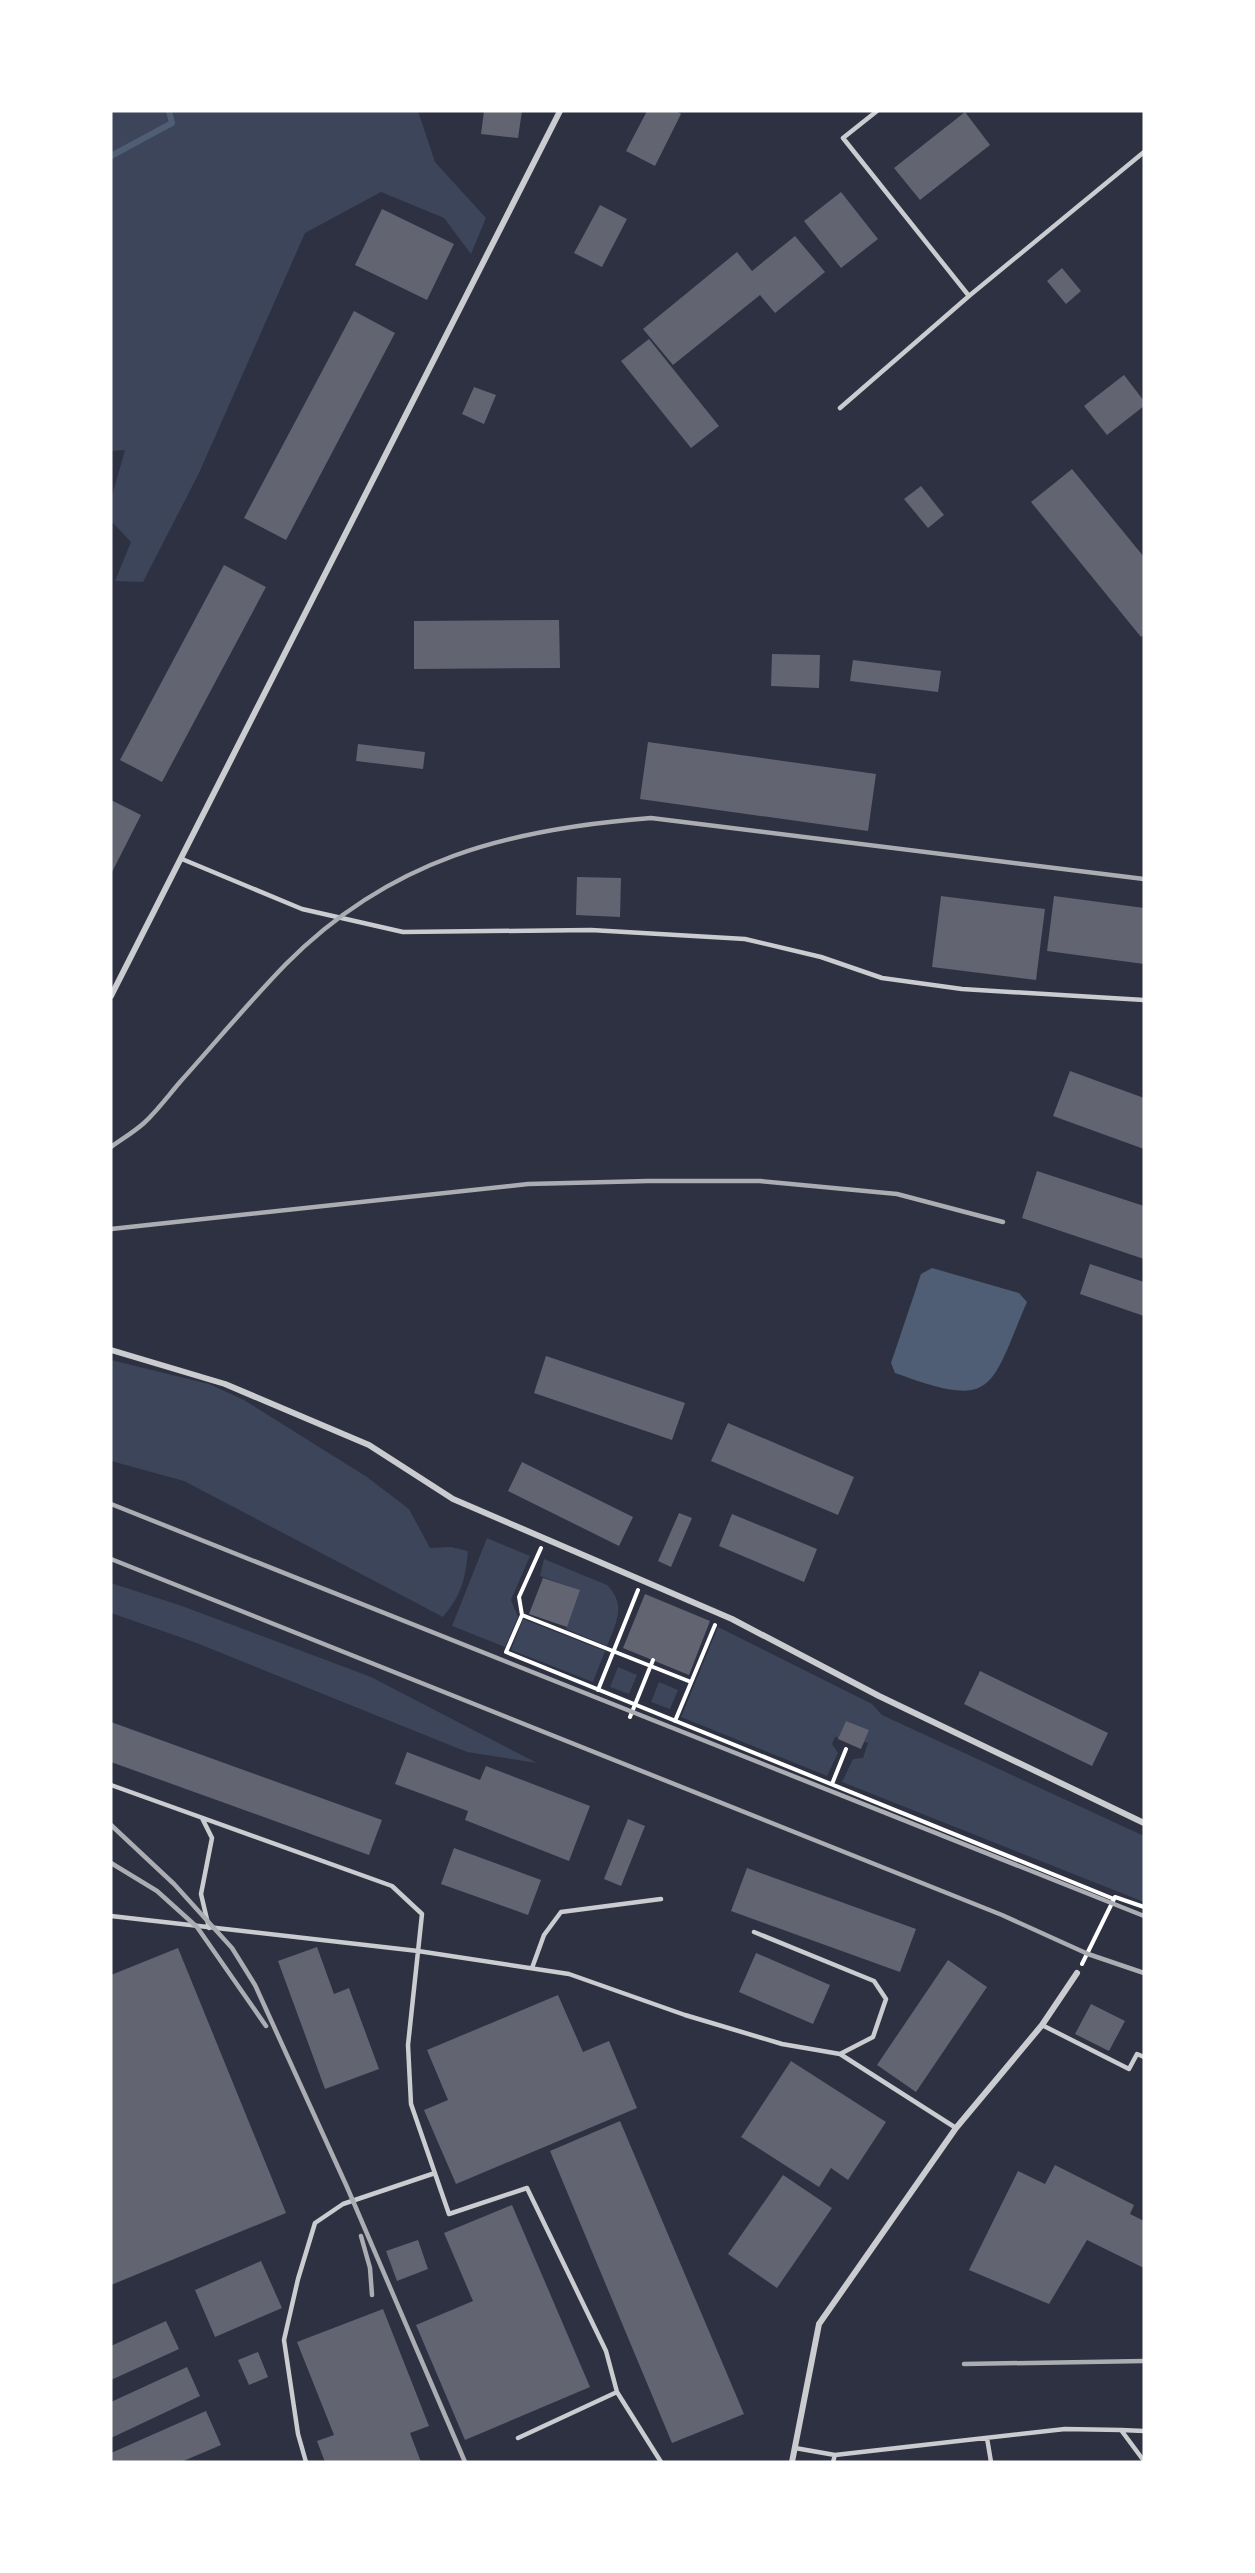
<svg xmlns="http://www.w3.org/2000/svg" width="1255" height="2573" font-family="'Fira Sans',sans-serif">
<rect width="100%" height="100%" fill="#2d3142"/>
<!-- green -->
<path fill="#3c4559" d="M 111,111 L 418,111 L 435,162 L 486,218 L 471,254 L 444,218 L 381,192 L 305,233 L 199,473 L 143,582 L 115,581 L 131,542 L 111,521 L 111,499 L 125,450 L 111,451 Z
M 111,1360 L 209,1384 L 244,1400 L 367,1477 L 409,1509 L 430,1548 L 451,1547 L 468,1551 C 465,1580 462,1594 443,1617 L 184,1481 L 111,1461 Z
M 487,1538 L 530,1556 L 511,1600 L 518,1617 L 505,1647 L 452,1626 Z
M 544,1559 L 607,1585 C 627,1605 616,1623 607,1646 L 566,1629 L 579,1590 L 540,1576 Z
M 111,1583 L 182,1606 L 371,1677 L 537,1763 L 467,1752 L 194,1642 L 111,1613 Z
M 523,1619 L 605,1651 L 593,1682 L 511,1650 Z
M 718,1627 L 872,1704 L 882,1715 L 1144,1836 L 1144,1902 L 842,1782 L 853,1759 L 863,1758 L 868,1743 L 864,1742 L 868,1730 L 846,1721 L 839,1738 L 835,1737 L 832,1744 L 838,1753 L 827,1776 L 681,1717 Z
M 618,1667 L 637,1675 L 629,1694 L 610,1687 Z
M 659,1682 L 678,1690 L 670,1709 L 651,1702 Z"/>
<!-- water -->
<path fill="#4f5d75" d="M 932,1268 L 1019,1293 L 1027,1302 C 989,1390 996,1410 895,1373 L 891,1363 L 921,1274 Z"/>
<g fill="none" stroke-linecap="round" stroke-linejoin="round">
<!-- stream -->
<path stroke="#4f5d75" stroke-width="6" d="M 111,156 L 172,123 L 169,111"/>
</g>
<!-- building -->
<path fill="#626471" d="M 484,111 L 522,111 L 518,138 L 481,134 Z
M 647,111 L 676,111 L 681,114 L 655,166 L 626,151 Z
M 965,112 L 990,145 L 920,200 L 894,168 Z
M 841,192 L 878,239 L 841,268 L 804,221 Z
M 600,205 L 627,219 L 602,267 L 574,253 Z
M 382,209 L 454,244 L 427,300 L 355,265 Z
M 795,236 L 825,272 L 775,313 L 760,295 L 673,365 L 643,329 L 737,252 L 752,271 Z
M 1062,268 L 1081,291 L 1066,304 L 1047,281 Z
M 354,311 L 395,333 L 286,540 L 244,518 Z
M 649,339 L 719,426 L 691,448 L 621,361 Z
M 1124,375 L 1144,401 L 1144,406 L 1107,435 L 1084,406 Z
M 474,387 L 496,395 L 484,424 L 462,414 Z
M 1072,469 L 1144,557 L 1144,634 L 1141,637 L 1031,502 Z
M 921,486 L 944,515 L 928,528 L 904,499 Z
M 224,565 L 266,587 L 162,782 L 120,760 Z
M 559,620 L 560,668 L 414,669 L 414,621 Z
M 772,654 L 820,655 L 819,688 L 771,686 Z
M 853,660 L 941,671 L 938,692 L 850,681 Z
M 648,742 L 876,774 L 868,831 L 640,799 Z
M 358,744 L 425,752 L 423,769 L 356,761 Z
M 111,800 L 141,815 L 111,874 Z
M 577,877 L 621,878 L 620,917 L 576,915 Z
M 941,896 L 1045,909 L 1036,980 L 932,967 Z
M 1054,896 L 1144,908 L 1144,964 L 1047,951 Z
M 1070,1071 L 1144,1098 L 1144,1149 L 1053,1116 Z
M 1037,1171 L 1144,1206 L 1144,1259 L 1022,1218 Z
M 1090,1264 L 1144,1282 L 1144,1316 L 1080,1294 Z
M 546,1356 L 685,1403 L 672,1440 L 534,1393 Z
M 728,1423 L 854,1477 L 838,1515 L 711,1461 Z
M 522,1462 L 633,1517 L 619,1546 L 508,1491 Z
M 679,1513 L 692,1518 L 671,1567 L 658,1561 Z
M 732,1514 L 817,1549 L 804,1582 L 719,1546 Z
M 543,1578 L 580,1590 L 567,1627 L 529,1614 Z
M 645,1594 L 710,1621 L 689,1675 L 623,1648 Z
M 980,1671 L 1108,1733 L 1092,1766 L 964,1704 Z
M 846,1721 L 869,1730 L 861,1749 L 838,1739 Z
M 111,1722 L 382,1820 L 369,1855 L 111,1762 Z
M 407,1752 L 480,1780 L 486,1766 L 590,1806 L 569,1861 L 465,1820 L 468,1811 L 395,1784 Z
M 628,1819 L 645,1826 L 621,1886 L 604,1879 Z
M 454,1848 L 541,1880 L 528,1915 L 441,1884 Z
M 747,1868 L 916,1929 L 900,1972 L 731,1911 Z
M 317,1947 L 334,1994 L 349,1988 L 379,2069 L 325,2089 L 278,1961 Z
M 178,1948 L 286,2213 L 111,2285 L 111,1975 Z
M 756,1953 L 830,1985 L 813,2024 L 739,1992 Z
M 948,1960 L 987,1987 L 916,2092 L 877,2065 Z
M 558,1995 L 583,2052 L 609,2041 L 637,2108 L 456,2184 L 424,2110 L 448,2100 L 427,2050 Z
M 1091,2004 L 1125,2021 L 1109,2051 L 1075,2034 Z
M 791,2061 L 886,2122 L 848,2180 L 831,2168 L 819,2187 L 741,2137 Z
M 620,2121 L 744,2414 L 672,2443 L 550,2151 Z
M 1055,2165 L 1134,2205 L 1130,2214 L 1144,2221 L 1144,2268 L 1087,2240 L 1049,2304 L 969,2270 L 1018,2171 L 1045,2184 Z
M 783,2175 L 832,2208 L 777,2288 L 728,2254 Z
M 512,2205 L 590,2387 L 465,2440 L 416,2325 L 473,2301 L 444,2233 Z
M 418,2240 L 428,2269 L 397,2281 L 386,2251 Z
M 261,2261 L 282,2308 L 215,2337 L 195,2290 Z
M 383,2309 L 429,2426 L 410,2433 L 421,2462 L 325,2462 L 317,2441 L 334,2435 L 297,2342 Z
M 166,2321 L 179,2349 L 111,2380 L 111,2346 Z
M 258,2352 L 268,2377 L 249,2385 L 238,2360 Z
M 187,2367 L 200,2396 L 111,2438 L 111,2402 Z
M 206,2411 L 221,2445 L 181,2462 L 111,2462 L 111,2453 Z"/>
<g fill="none" stroke-linecap="round" stroke-linejoin="round">
<!-- path -->
<path stroke="#fff" stroke-width="4" d="M 541,1548 L 519,1597 L 522,1615 L 506,1652 L 1114,1899
M 522,1615 L 691,1682
M 598,1690 L 638,1590
M 630,1717 L 653,1660
M 675,1721 L 715,1625
M 832,1784 L 846,1749
M 1082,1964 L 1115,1897 L 1144,1907"/>
<!-- service -->
<path stroke="#caccd0" stroke-width="4.5" d="M 877,111 L 843,138 L 969,296
M 840,408 L 969,296 L 1144,152
M 182,859 L 302,909 L 403,932 L 591,930 L 745,939 L 821,957 L 882,978 L 962,989 L 1144,1000
M 111,1785 L 392,1886 L 422,1914 L 408,2045 L 411,2104 L 449,2214 L 527,2188 L 606,2351 L 617,2392 L 518,2438
M 202,1818 L 212,1838 L 201,1894 L 209,1928
M 111,1916 L 418,1951 L 569,1974 L 685,2015 L 782,2044 L 840,2054 L 873,2037 L 886,1999 L 874,1981 L 754,1932
M 532,1968 L 544,1935 L 561,1912 L 661,1899
M 1042,2025 L 1129,2069 L 1137,2054 L 1144,2057
M 840,2054 L 956,2128
M 617,2392 L 661,2462
M 1144,2431 L 1121,2430 L 1144,2461
M 987,2438 L 991,2462
M 795,2448 L 835,2455
M 306,2462 L 298,2434 L 284,2340 L 298,2279 L 315,2223 L 343,2204 L 435,2173
M 833,2462 L 835,2455 L 1065,2429 L 1121,2430"/>
<!-- minor -->
<path stroke="#caccd0" stroke-width="6" d="M 111,996 L 560,111
M 111,1350 L 225,1384 L 369,1445 L 453,1499 L 732,1619 L 879,1696 L 1144,1823
M 792,2462 L 819,2324 L 956,2128 L 1042,2025 L 1077,1973"/>
<!-- rail -->
<path stroke="#abadb3" stroke-width="4.5" d="M 111,1147 C 122,1139 134,1132 144,1123 C 157,1111 168,1096 180,1082 C 215,1043 249,1002 286,964 C 390,859 508,829 651,818 L 1144,879
M 111,1229 L 528,1184 L 648,1181 L 760,1181 L 897,1194 L 1003,1222
M 111,1504 L 1144,1916
M 111,1559 L 1002,1915 L 1088,1954 L 1144,1973
M 111,1825 L 174,1884 L 232,1948 L 255,1985 L 347,2187 L 465,2462
M 111,1863 L 157,1891 L 197,1927 L 266,2026
M 361,2236 L 370,2268 L 372,2295
M 964,2364 L 1144,2361"/>
</g>
<!-- border -->
<rect width="1255" height="2573" fill="none" stroke="#ffffff" stroke-width="225"/>
</svg>
